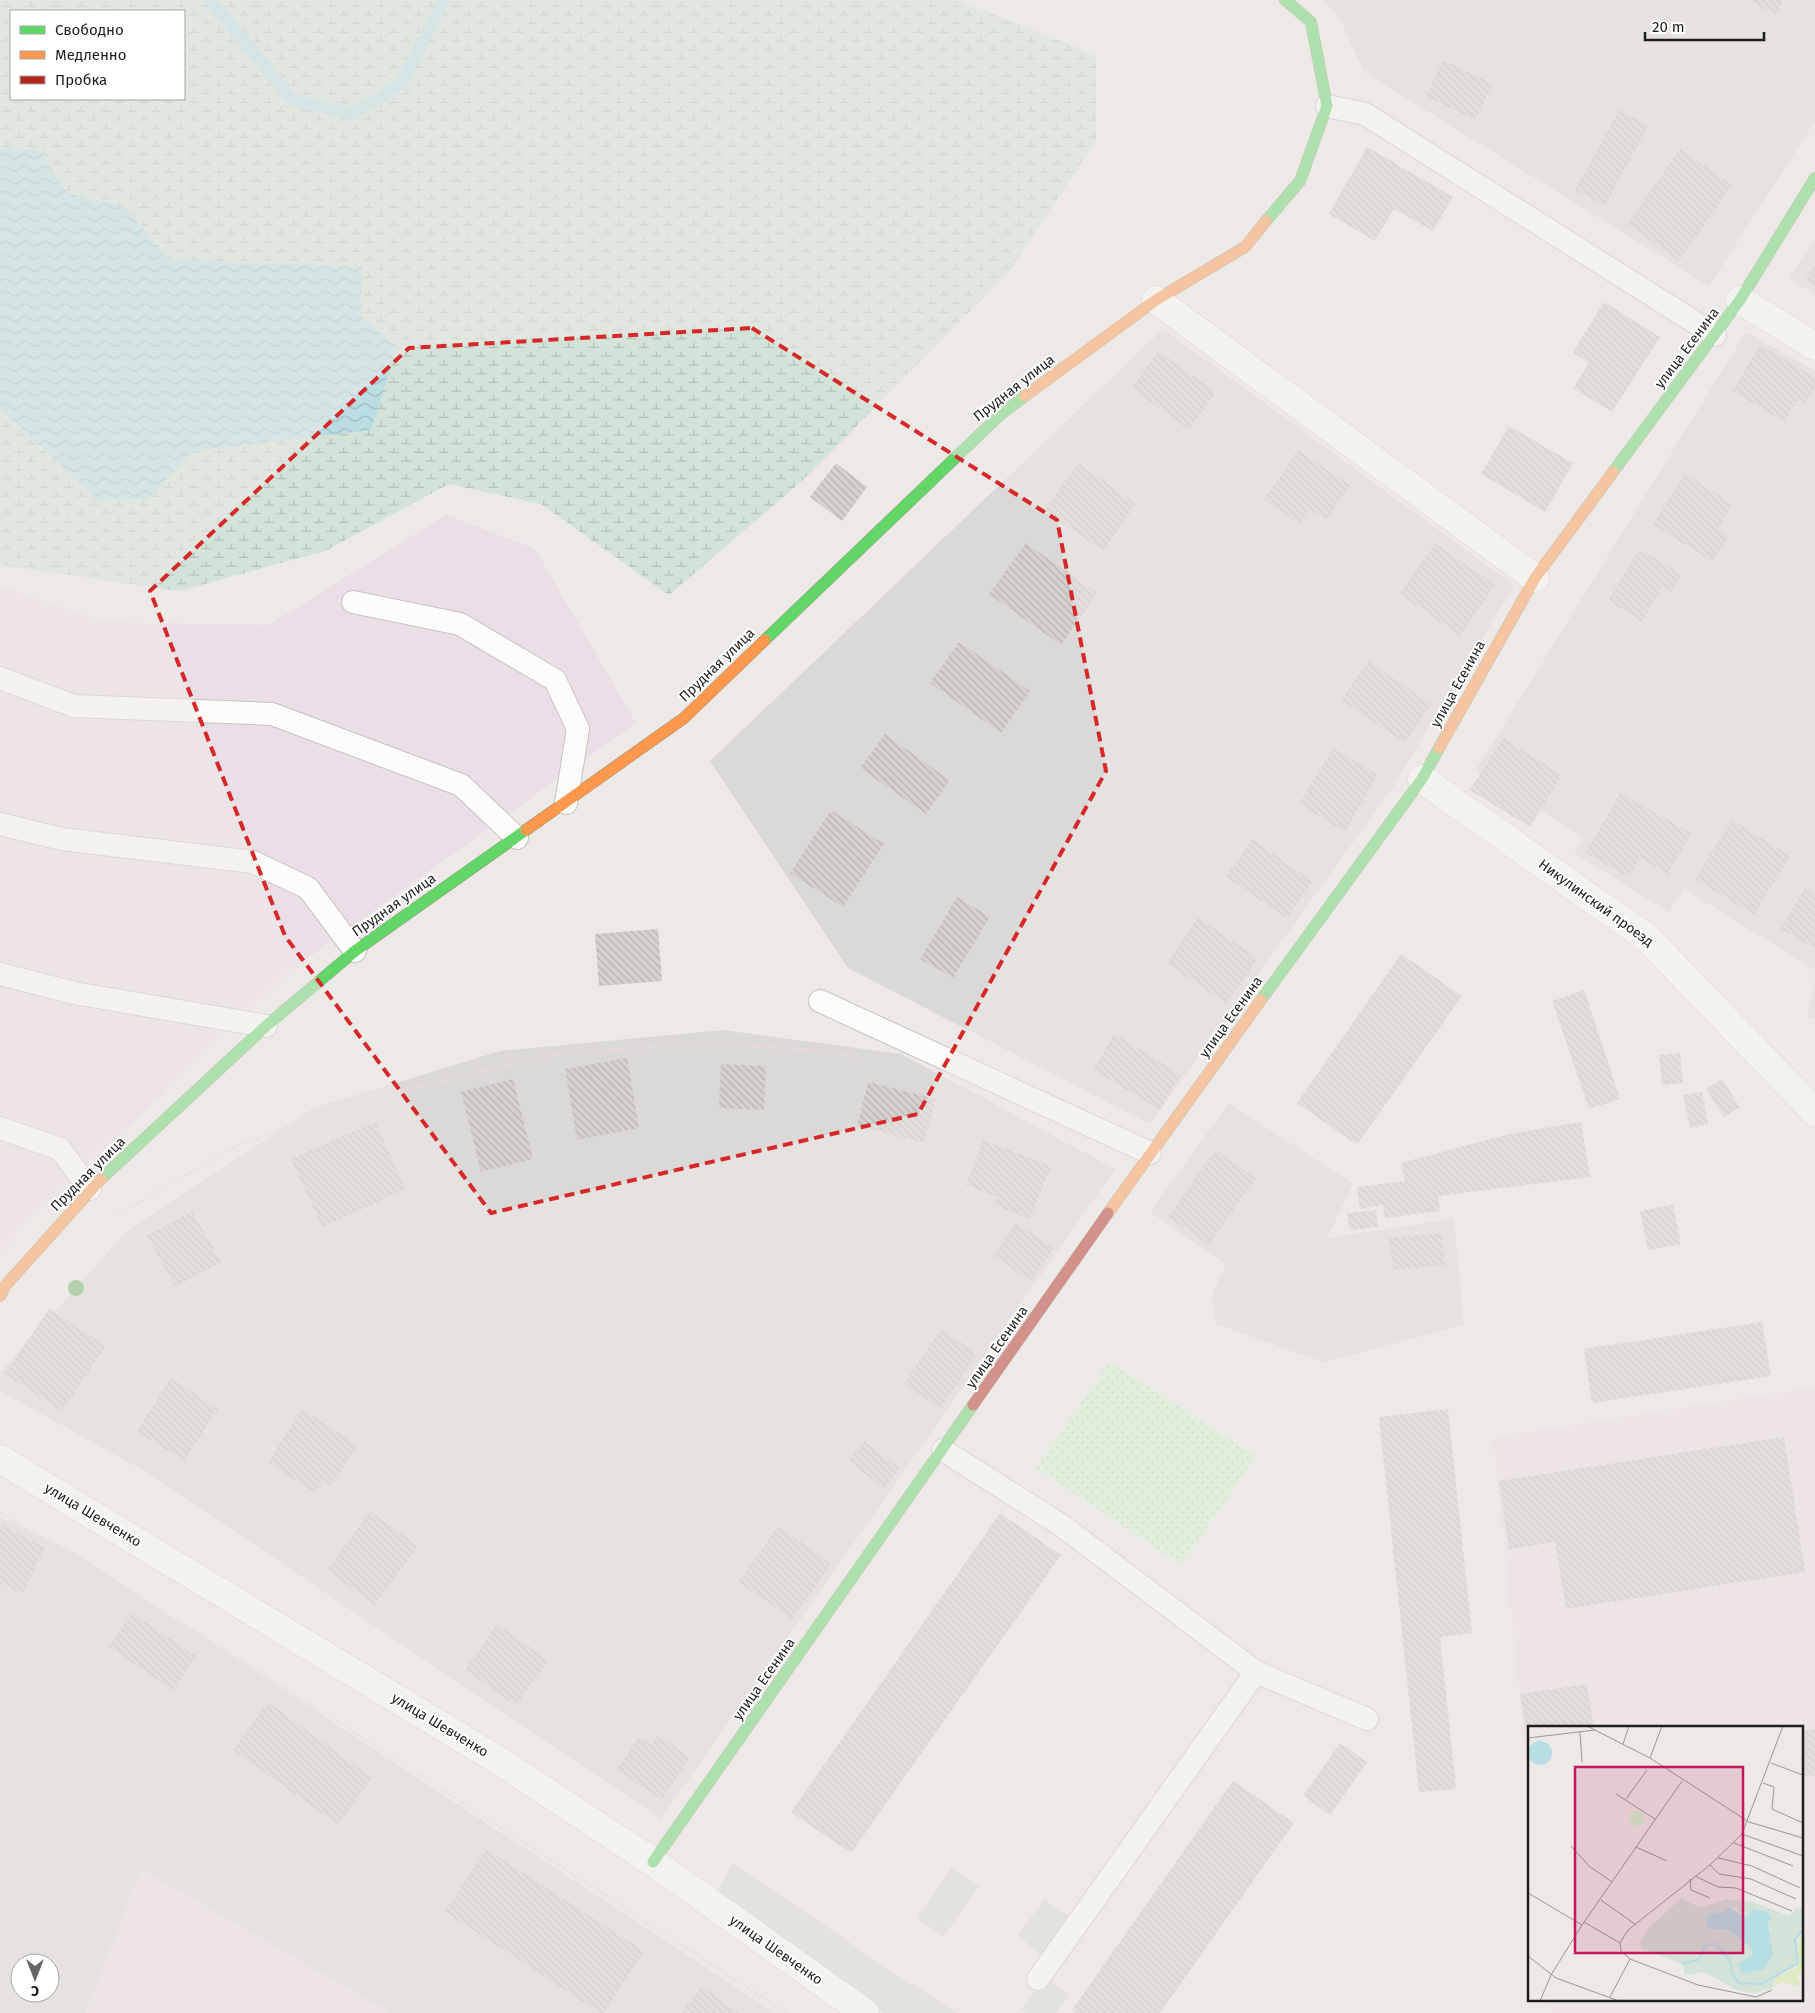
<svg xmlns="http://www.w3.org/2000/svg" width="1815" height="2013" font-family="'Fira Sans',sans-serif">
<defs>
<pattern id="wetland-marsh" width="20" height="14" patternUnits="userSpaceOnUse" patternTransform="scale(1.25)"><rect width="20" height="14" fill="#d3e3d8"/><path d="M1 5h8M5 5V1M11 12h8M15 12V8" fill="none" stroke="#b5c2b9"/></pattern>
<pattern id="park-dots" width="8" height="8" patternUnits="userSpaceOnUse" patternTransform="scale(1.25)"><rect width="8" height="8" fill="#d3f3cf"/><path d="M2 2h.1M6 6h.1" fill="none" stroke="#b5d0b1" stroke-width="1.8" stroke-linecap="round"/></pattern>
<pattern id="water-waves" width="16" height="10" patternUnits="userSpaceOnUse" patternTransform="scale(1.25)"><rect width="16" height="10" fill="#b8dde2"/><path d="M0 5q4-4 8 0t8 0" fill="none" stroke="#9ebdc1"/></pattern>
<pattern id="building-back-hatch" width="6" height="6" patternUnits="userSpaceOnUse" patternTransform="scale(1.25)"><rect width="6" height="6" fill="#d4d1cf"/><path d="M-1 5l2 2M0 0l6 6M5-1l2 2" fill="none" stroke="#b6b3b1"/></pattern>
</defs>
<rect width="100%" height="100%" fill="#ece9e6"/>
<!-- residential -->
<path fill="#dbd9d8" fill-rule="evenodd" d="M 1323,0 L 1815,0 L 1815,121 L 1709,286 L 1364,72 L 1338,15 Z
M 1815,238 L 1815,295 L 1789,278 Z
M 1163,329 L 1514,585 L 1393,787 L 1150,1124 L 848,968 L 710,761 Z
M 1746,332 L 1815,371 L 1815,970 L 1684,889 L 1669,912 L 1574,853 L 1583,837 L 1476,770 Z
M 1815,979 L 1815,1018 L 1807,1017 Z
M 723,1030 L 901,1054 L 1115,1169 L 661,1819 L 146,1472 L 0,1391 L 0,1373 L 125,1233 L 314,1108 L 500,1051 Z
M 1229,1103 L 1353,1184 L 1327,1238 L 1454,1219 L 1464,1325 L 1324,1362 L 1216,1324 L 1212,1295 L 1226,1264 L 1150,1212 Z
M 0,1517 L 74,1552 L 775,2013 L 391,2013 L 141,1869 L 86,2013 L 0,2013 ZM 20,1963 L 50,1963 L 50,1993 L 20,1993 Z"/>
<!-- industrial -->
<path fill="#eadee7" d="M 446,515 L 535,549 L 636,723 L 295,967 L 30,1221 L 0,1254 L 0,586 L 106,622 L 269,625 Z
M 1815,1387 L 1815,2013 L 1552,2013 L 1551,1999 L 1801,1999 L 1801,1727 L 1529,1727 L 1529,1784 L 1493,1437 Z
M 141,1869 L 391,2013 L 86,2013 Z"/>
<!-- religious -->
<path fill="#dad9d8" d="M 733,1863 L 896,1974 L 958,2013 L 883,2013 L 837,1984 L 714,1896 Z
M 952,1867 L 979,1886 L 944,1936 L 916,1918 Z
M 1044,1899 L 1072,1918 L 1043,1957 L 1018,1936 Z
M 1044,1976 L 1070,1995 L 1056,2013 L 1026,2013 L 1021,2009 Z"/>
<!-- wetland -->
<path fill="url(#wetland-marsh)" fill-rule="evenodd" d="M 0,0 L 210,0 L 293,100 L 353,114 L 400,85 L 444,0 L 957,0 L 1096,55 L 1096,141 L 1009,272 L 802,481 L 669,595 L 541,504 L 449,484 L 325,551 L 179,591 L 0,565 L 0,410 L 97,499 L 147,499 L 194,451 L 371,430 L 361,316 L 362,267 L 170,260 L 123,205 L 68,194 L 39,150 L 0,149 ZM 11,11 L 184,11 L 184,99 L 11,99 Z
M 215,0 L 438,0 L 395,81 L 351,110 L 299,97 Z"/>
<!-- park -->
<path fill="url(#park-dots)" d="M 1110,1362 L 1257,1456 L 1181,1565 L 1036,1468 Z"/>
<!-- water -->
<path fill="url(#water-waves)" d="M 0,149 L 39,150 L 68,194 L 123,205 L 170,260 L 362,267 L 361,316 L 397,348 L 371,430 L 194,451 L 148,499 L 97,499 L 0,409 Z"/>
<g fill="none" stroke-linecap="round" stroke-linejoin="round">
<!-- stream -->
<path stroke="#b8dde2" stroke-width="12" d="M 210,0 L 293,100 L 353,114 L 400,85 L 444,0"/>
</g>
<!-- building -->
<path fill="url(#building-back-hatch)" d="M 1748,0 L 1784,0 L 1775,15 Z
M 1443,60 L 1493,84 L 1475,120 L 1426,96 Z
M 1619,110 L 1649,125 L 1605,206 L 1575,190 Z
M 1367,147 L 1453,197 L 1433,231 L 1394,209 L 1375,241 L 1329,214 Z
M 1680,149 L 1732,185 L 1679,261 L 1627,224 Z
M 1815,264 L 1815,285 L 1806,279 Z
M 1604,302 L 1660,337 L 1612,412 L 1573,388 L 1589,363 L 1573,352 Z
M 1760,345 L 1815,377 L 1815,387 L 1805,404 L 1797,400 L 1784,422 L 1732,391 Z
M 1158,351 L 1216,392 L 1189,430 L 1132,388 Z
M 1509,426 L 1573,463 L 1545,512 L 1481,474 Z
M 1298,450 L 1350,485 L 1326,520 L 1309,509 L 1300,524 L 1264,500 Z
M 836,463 L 867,487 L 842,521 L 810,497 Z
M 1078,463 L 1136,504 L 1103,551 L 1045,510 Z
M 1685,474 L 1733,504 L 1718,528 L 1729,536 L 1712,562 L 1653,524 Z
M 1026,543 L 1097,593 L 1061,645 L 989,594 Z
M 1435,543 L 1495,585 L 1460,636 L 1400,594 Z
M 1640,549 L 1682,575 L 1671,592 L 1662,587 L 1642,622 L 1608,600 Z
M 959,642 L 1030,691 L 1001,733 L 930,683 Z
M 1368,661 L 1431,704 L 1405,743 L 1341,700 Z
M 885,734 L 950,780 L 926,814 L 860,768 Z
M 1503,738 L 1562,775 L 1530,827 L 1470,790 Z
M 1333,748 L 1378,775 L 1345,832 L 1299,804 Z
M 1620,793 L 1691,833 L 1668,874 L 1640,858 L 1629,877 L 1586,853 Z
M 831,810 L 884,844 L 843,907 L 790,873 Z
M 1732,820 L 1790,856 L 1754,915 L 1695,879 Z
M 1252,839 L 1312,881 L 1287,918 L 1226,877 Z
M 1805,887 L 1815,892 L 1815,948 L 1781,929 Z
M 957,897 L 990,917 L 953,978 L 920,959 Z
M 1198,917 L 1258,958 L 1227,1004 L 1167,964 Z
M 658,929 L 662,981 L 599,986 L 595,934 Z
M 1401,954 L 1462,996 L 1357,1145 L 1297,1103 Z
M 1584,990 L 1620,1099 L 1589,1109 L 1552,1001 Z
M 1114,1034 L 1181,1075 L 1160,1110 L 1093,1070 Z
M 1680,1053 L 1683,1083 L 1662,1085 L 1659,1055 Z
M 627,1058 L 639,1128 L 577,1140 L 565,1069 Z
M 721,1064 L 766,1066 L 764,1110 L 719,1108 Z
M 513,1079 L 533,1159 L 481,1172 L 461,1092 Z
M 1722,1079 L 1740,1107 L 1724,1117 L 1706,1089 Z
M 868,1082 L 936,1099 L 924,1143 L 857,1126 Z
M 1702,1092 L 1708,1124 L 1690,1128 L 1683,1095 Z
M 375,1122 L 406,1189 L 322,1227 L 291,1159 Z
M 1581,1122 L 1590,1177 L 1438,1196 L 1440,1211 L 1385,1218 L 1383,1205 L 1360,1209 L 1357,1187 L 1405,1181 L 1401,1163 L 1509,1134 Z
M 983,1140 L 1051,1166 L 1030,1219 L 994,1205 L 997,1197 L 966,1185 Z
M 1215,1150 L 1256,1178 L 1209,1245 L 1168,1217 Z
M 1673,1205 L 1681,1244 L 1648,1250 L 1640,1211 Z
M 1376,1210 L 1378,1227 L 1350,1230 L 1347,1213 Z
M 192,1211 L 221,1262 L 175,1287 L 147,1236 Z
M 1016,1223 L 1054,1248 L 1031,1282 L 993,1256 Z
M 1441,1233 L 1445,1265 L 1393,1270 L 1389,1238 Z
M 49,1309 L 106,1346 L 62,1411 L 5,1374 Z
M 1762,1322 L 1771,1376 L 1592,1403 L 1584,1349 Z
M 941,1329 L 977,1354 L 940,1409 L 904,1384 Z
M 171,1378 L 218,1409 L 184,1461 L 137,1431 Z
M 302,1409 L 357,1445 L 331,1486 L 323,1480 L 315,1493 L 268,1462 Z
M 1448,1409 L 1472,1633 L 1440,1637 L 1456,1789 L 1419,1792 L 1379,1417 Z
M 1784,1437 L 1805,1572 L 1566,1609 L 1555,1542 L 1509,1549 L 1499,1481 Z
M 864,1441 L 900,1468 L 884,1489 L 848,1460 Z
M 370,1511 L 418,1546 L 375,1605 L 327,1570 Z
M 1000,1513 L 1061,1555 L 851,1853 L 791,1812 Z
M 0,1524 L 45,1547 L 22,1594 L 0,1583 Z
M 778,1526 L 831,1564 L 792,1619 L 739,1582 Z
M 132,1613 L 196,1656 L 173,1691 L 109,1647 Z
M 497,1624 L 548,1660 L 516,1706 L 465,1670 Z
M 1587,1684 L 1594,1727 L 1529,1727 L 1528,1740 L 1520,1694 Z
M 268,1702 L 372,1778 L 338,1825 L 233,1750 Z
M 1815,1729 L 1815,1775 L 1801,1777 L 1801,1731 Z
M 658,1735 L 690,1757 L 662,1800 L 616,1770 L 639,1737 L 652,1745 Z
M 1340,1743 L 1367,1762 L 1330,1815 L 1303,1796 Z
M 1233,1781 L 1294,1823 L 1160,2013 L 1076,2013 L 1072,2010 Z
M 486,1849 L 644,1951 L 604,2013 L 600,2013 L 445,1912 Z
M 701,1986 L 738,2013 L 682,2013 Z"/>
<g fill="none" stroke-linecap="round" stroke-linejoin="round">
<defs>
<path id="lane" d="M 1327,106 L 1365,114 L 1715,335
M 353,602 L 460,624 L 555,680 L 578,729 L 566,803
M 0,678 L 74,706 L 272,714 L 461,785 L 517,838
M 0,824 L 62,839 L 253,862 L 308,888 L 355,951
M 0,974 L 74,993 L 266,1026
M 820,1001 L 1150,1153
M 0,1128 L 60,1149 L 90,1189
M 943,1450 L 1061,1525 L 1256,1672 L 1367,1719
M 1038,1979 L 1256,1672"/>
<path id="street" d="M 1156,300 L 1535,578
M 1740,300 L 1815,346
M 1422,779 L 1647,938 L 1815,1112
M 0,1459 L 498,1760 L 653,1862 L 865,2013"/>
<path id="fast" d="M 1266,221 L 1300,181 L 1327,106 L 1311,22 L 1285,0
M 1613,472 L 1740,300 L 1815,178
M 765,640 L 1001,414 L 1025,396
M 1261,1000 L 1422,779 L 1439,748
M 101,1179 L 266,1026 L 355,951 L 526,830
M 653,1862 L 973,1405"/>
<path id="slow" d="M 1025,396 L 1156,300 L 1245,247 L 1266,221
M 1439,748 L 1535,578 L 1613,472
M 526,830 L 684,718 L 765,640
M 1108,1213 L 1261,1000
M 0,1296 L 5,1286 L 101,1179"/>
<path id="jam" d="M 973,1405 L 1108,1213"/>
</defs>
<!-- lane casing -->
<use href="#lane" stroke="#c5c4c2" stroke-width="24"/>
<!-- street casing -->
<use href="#street" stroke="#c5c4c2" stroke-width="29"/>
<!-- fast casing -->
<use href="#fast" stroke="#97967d" stroke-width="12"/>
<!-- slow casing -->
<use href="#slow" stroke="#97967d" stroke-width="12"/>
<!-- jam casing -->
<use href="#jam" stroke="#97967d" stroke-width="12"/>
<!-- path -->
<path stroke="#ebd8d8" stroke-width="3" stroke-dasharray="2.5 2.5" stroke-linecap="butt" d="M 115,1216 L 238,1145 L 358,1102 L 548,1055 L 708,1042 L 834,1052 L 865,1060
M 0,1513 L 261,1672 L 787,2013"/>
<!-- lane -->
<use href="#lane" stroke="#fcfcfb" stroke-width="22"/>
<!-- street -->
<use href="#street" stroke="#fcfcfb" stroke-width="28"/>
<!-- fast -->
<use href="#fast" stroke="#63d668" stroke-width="11"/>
<!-- slow -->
<use href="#slow" stroke="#ff974d" stroke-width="11"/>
<!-- jam -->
<use href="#jam" stroke="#b3261e" stroke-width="11"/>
</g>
<!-- trees -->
<circle fill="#6fb06a" cx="76" cy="1288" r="8"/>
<!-- marked area -->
<path d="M0 0H1815V2013H0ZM 752,328 L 1057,520 L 1106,771 L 918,1114 L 491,1213 L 285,936 L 150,591 L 409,348 Z" fill="#ece9e6" fill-opacity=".55" fill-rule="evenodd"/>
<path fill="none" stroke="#d62828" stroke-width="4" stroke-dasharray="10 6" stroke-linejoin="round" d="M 752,328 L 1057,520 L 1106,771 L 918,1114 L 491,1213 L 285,936 L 150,591 L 409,348 Z"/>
<g text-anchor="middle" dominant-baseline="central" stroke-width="4" stroke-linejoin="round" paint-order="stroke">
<!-- street labels -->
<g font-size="14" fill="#1e1e1e" stroke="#fff">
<text transform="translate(1687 348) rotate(-53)">улица Есенина</text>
<text transform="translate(1014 388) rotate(-38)">Прудная улица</text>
<text transform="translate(717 665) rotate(-44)">Прудная улица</text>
<text transform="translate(1458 684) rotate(-61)">улица Есенина</text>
<text transform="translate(1596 903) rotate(36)">Никулинский проезд</text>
<text transform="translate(394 905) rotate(-35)">Прудная улица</text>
<text transform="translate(1231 1017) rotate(-54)">улица Есенина</text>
<text transform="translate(88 1174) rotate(-45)">Прудная улица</text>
<text transform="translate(997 1347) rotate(-55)">улица Есенина</text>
<text transform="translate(93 1515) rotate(31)">улица Шевченко</text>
<text transform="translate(764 1679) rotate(-55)">улица Есенина</text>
<text transform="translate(440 1725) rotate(31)">улица Шевченко</text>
<text transform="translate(776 1950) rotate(35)">улица Шевченко</text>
</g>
</g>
<!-- overview -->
<g transform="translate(1528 1726)">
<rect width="275" height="275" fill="#ece9e6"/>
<path d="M 275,204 L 275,246 L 268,252 L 272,257 L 268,260 L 254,256 L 247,261 L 246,253 L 268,242 L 271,236 L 269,218 Z" fill="#ddebc3"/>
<path d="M 153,172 L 173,182 L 198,173 L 224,176 L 262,190 L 268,182 L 275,182 L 275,203 L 267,214 L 270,237 L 234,258 L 213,258 L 235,259 L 246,253 L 245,262 L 227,267 L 211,265 L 176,246 L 157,249 L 155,238 L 113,222 L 113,214 L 121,202 ZM 206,181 L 215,190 L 240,197 L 242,204 L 213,248 L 224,230 L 223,221 L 217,214 L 199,203 L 181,203 L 181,198 Z" fill="#d3e3d8" fill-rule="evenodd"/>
<path d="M101 92a8 8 0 1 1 16 0a8 8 0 1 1-16 0Z" fill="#d3f3cf"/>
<path d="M0 27a12 12 0 1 1 24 0a12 12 0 1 1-24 0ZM 201,181 L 215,190 L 220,191 L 224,183 L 240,186 L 244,191 L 240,197 L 245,228 L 237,243 L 213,248 L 211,237 L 224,230 L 223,221 L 199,203 L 181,203 L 178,195 L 180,188 L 197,186 Z" fill="#b8dde2"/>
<path fill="none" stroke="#b8dde2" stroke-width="2.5" d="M 153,238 L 170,234 L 178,219 L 188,218 L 202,235 L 205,249 L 211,257 L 234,258 L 270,237 L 267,214 L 275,203"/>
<path fill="none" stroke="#9a9896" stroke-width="1" d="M 59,0 L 122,32 L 221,96 L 275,112M 52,6 L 54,36M 0,12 L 67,4M 95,18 L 101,0M 122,32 L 134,0M 243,37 L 275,49M 235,57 L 246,61 L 244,83 L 275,97M 88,68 L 127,93M 98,73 L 119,44M 214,108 L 275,130M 206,117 L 265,140M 43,120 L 62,141 L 83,155M 108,121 L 139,135M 190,132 L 224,140 L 272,162M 182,139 L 191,148 L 223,153 L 268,173M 167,150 L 190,161 L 208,162 L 264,185M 162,153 L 163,164 L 182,172M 0,167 L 54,199M 73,174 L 108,199M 56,196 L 92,217M 0,230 L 28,252 L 91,275M 244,264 L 228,271 L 170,259 L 102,233 L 93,225 L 92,217 L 100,204 L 182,139 L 214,108 L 255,0M 82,271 L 102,233M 12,275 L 23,249 L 54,199 L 154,55"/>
<path fill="#c2185b" fill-opacity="0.15" stroke="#c2185b" stroke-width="2.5" d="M 47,41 L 215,41 L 215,227 L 47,227 Z"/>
<rect width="275" height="275" fill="none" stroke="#1e1e1e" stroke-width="2.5"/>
</g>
<!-- legend -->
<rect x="10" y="10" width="175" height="90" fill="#ffffff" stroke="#a5a5a5"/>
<rect x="20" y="26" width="25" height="8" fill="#63d668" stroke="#a5a5a5"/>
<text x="55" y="35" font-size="15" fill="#1e1e1e">Свободно</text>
<rect x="20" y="51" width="25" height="8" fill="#ff974d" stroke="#a5a5a5"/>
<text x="55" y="60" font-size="15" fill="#1e1e1e">Медленно</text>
<rect x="20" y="76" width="25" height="8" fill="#b3261e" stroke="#a5a5a5"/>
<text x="55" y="85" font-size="15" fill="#1e1e1e">Пробка</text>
<!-- north arrow -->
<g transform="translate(35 1978) rotate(180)"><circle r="24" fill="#ffffff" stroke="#a5a5a5"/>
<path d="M0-4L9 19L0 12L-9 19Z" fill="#666564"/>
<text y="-8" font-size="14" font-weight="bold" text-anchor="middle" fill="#1e1e1e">С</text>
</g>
<!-- scale -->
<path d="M1645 32v8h119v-8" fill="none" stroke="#1e1e1e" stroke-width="2.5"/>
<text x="1652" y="32" font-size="15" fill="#1e1e1e" stroke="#ffffff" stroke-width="4" paint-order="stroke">20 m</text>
</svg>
